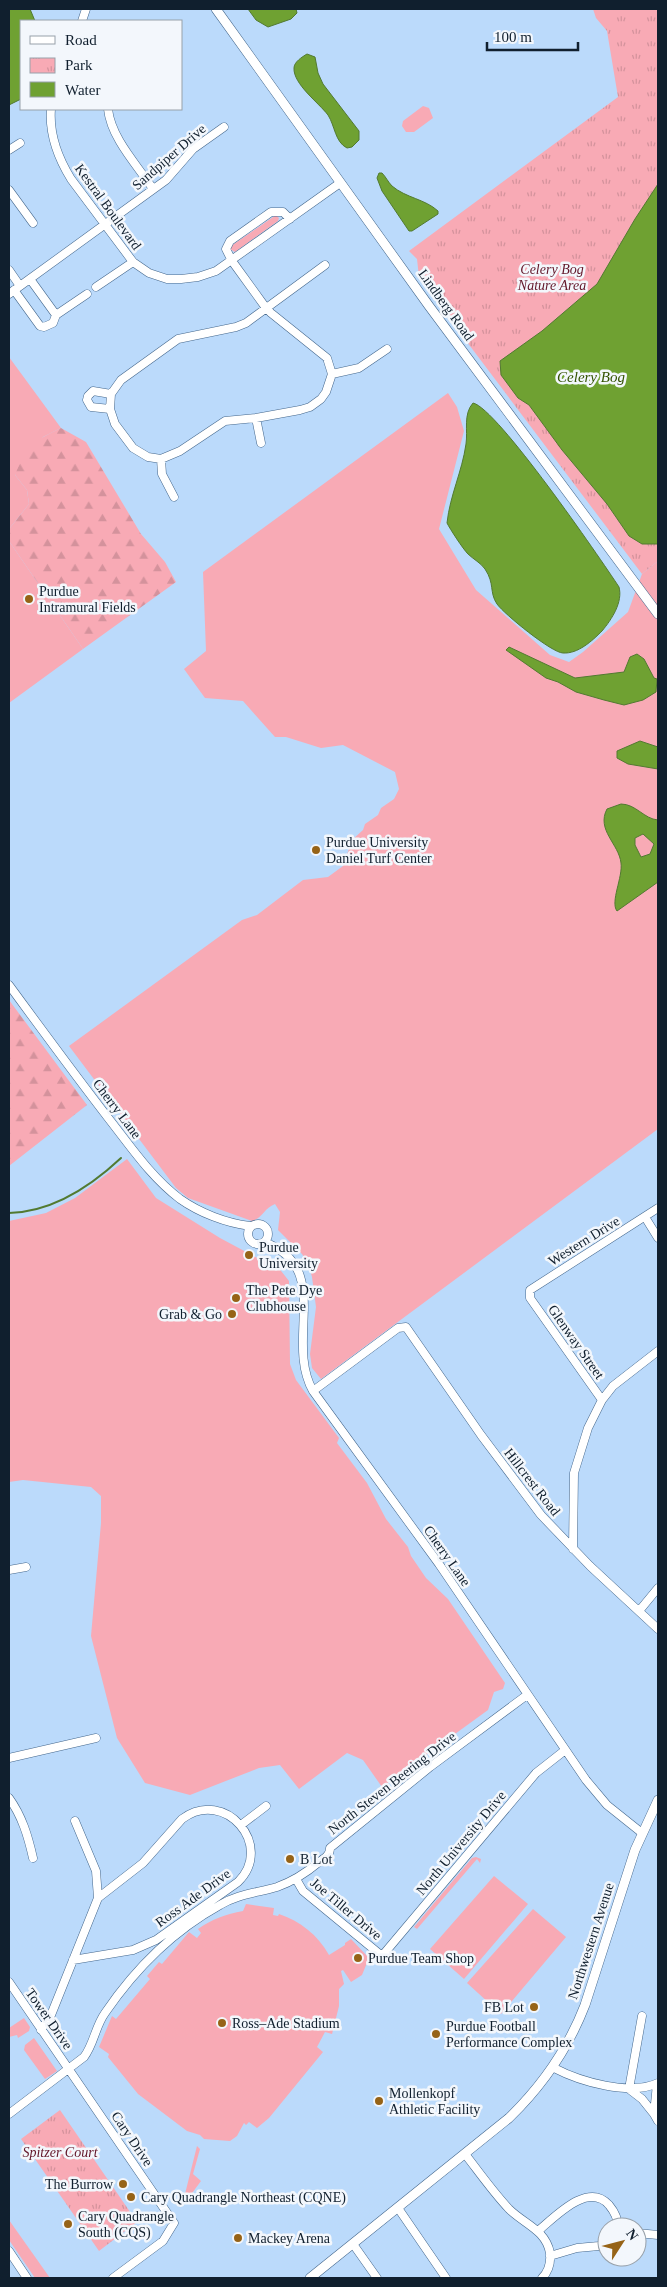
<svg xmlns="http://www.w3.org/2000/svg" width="667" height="2287" font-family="Georgia,serif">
<defs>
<pattern id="forest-firs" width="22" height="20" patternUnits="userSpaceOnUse" patternTransform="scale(1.25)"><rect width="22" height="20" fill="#f8aab5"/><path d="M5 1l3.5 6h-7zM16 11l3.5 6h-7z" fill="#d4929c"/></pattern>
<pattern id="park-tufts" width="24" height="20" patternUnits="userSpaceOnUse" patternTransform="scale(1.25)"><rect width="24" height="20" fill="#f8aab5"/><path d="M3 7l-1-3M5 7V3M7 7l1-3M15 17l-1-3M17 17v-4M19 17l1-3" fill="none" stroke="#d4929c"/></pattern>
</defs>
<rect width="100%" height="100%" fill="#bbdafb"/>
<!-- grass -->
<path fill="#f8aab5" d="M 423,106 L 429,108 L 433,118 L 414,132 L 406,132 L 402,126 L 403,121 Z
M 276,215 L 279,218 L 278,221 L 235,252 L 230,249 L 231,246 Z
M 9,357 L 61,428 L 43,437 L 15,475 L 27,490 L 29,504 L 9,529 Z
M 448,393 L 457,407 L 464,431 L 439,529 L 476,590 L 550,655 L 569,662 L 583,652 L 628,612 L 642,574 L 658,561 L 658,1129 L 321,1379 L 312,1368 L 310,1354 L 316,1307 L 312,1277 L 308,1263 L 302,1254 L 278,1230 L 280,1212 L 275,1204 C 264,1208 263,1218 252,1221 L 188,1198 L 176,1188 L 69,1046 L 242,920 L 257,915 L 303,880 L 328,877 L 343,866 L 352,840 L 363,830 L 365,824 L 378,815 L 381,808 L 394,799 L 399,789 L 395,772 L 343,745 L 321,748 L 286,737 L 275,737 L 243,701 L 205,698 L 184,669 L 206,651 L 203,572 Z
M 9,541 L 83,649 L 9,703 Z
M 127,1159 L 156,1198 L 220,1238 L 261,1260 L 274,1262 L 289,1281 L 290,1364 L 296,1380 L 339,1438 L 337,1443 L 367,1483 L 386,1519 L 408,1547 L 411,1556 L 426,1578 L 448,1599 L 505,1683 L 503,1689 L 494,1692 L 488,1710 L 382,1787 L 363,1760 L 347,1753 L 299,1789 L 280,1765 L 259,1768 L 190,1795 L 145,1783 L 117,1738 L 91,1636 L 101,1523 L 101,1496 L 91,1487 L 23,1480 L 9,1482 L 9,1221 L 46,1213 L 75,1198 Z
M 476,1857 L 481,1859 L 480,1863 L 477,1859 L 417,1929 L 414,1927 L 472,1858 Z
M 494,1876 L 528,1904 L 464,1979 L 430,1949 Z
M 246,1904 L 274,1908 L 273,1915 L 278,1916 L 279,1914 C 300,1921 318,1935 329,1955 L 345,1945 L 345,1943 L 351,1939 L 369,1958 L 362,1975 L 351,1982 L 343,1970 L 341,1971 L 344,1984 L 339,1989 L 339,2006 L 332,2034 L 325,2032 L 317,2047 L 323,2052 L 269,2118 L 257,2128 L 249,2122 L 246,2125 L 244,2123 L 237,2136 L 230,2141 L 204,2139 L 200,2135 L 187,2131 L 138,2094 L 108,2057 L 109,2054 L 99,2047 L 112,2016 L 116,2019 L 150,1979 L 147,1976 L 159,1962 L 162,1964 L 189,1932 L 197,1938 L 201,1933 L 198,1929 C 212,1919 226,1914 243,1911 Z
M 533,1909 L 566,1937 L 501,2014 L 467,1983 Z
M 24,2018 L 30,2027 L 29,2031 L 18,2038 L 17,2035 L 9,2037 L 9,2028 Z
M 34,2038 L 57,2071 L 45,2079 L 24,2050 L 25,2045 Z
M 197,2146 L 200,2149 L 193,2174 L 201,2181 L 187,2200 L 184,2198 Z
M 9,2220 L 50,2278 L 35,2278 L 9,2240 Z"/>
<!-- forest -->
<path fill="url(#forest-firs)" d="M 61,428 L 86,442 L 141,534 L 165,562 L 176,582 L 83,649 L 9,541 L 9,529 L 29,504 L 27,490 L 15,475 C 27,445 32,442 61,428 Z
M 9,1000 L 87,1105 L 9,1166 Z"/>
<!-- park -->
<path fill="url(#park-tufts)" d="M 593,9 L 658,9 L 658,561 L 642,574 L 430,293 L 419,277 L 417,259 L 409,251 L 618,97 L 607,31 L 596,18 Z
M 60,2110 L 137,2222 L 99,2251 L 21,2139 Z"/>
<!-- water -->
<path fill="#6fa132" stroke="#527a31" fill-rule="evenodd" d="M 9,9 L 30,9 L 35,21 L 21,21 L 21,99 L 9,105 Z
M 248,9 L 296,9 L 297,13 L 291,19 L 268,27 L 256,20 Z
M 307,54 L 315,57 L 318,73 L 323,84 L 359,131 L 359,140 L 352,147 L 347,148 C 335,142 335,126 328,115 C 319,103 293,84 294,68 C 294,62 302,57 307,54 Z
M 379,173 L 382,173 C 386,177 388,182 392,186 C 406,198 425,199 438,211 L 438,214 L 412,231 L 409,231 L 382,191 L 377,178 Z
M 658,184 L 658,544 L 642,544 L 629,536 L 607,504 L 562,450 L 529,405 L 518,398 L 501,375 L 500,361 L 542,331 L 597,284 L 635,219 Z
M 473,403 C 497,408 600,558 619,587 C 623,602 612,619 602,631 C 592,641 578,654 563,653 C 552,653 504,614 497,604 C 489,592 495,584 485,569 C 481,563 473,559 468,554 C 463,549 450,529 447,523 C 450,495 462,472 466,444 C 468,431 463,414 473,403 Z
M 509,647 L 575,678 L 624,672 L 630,657 L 637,654 L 644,659 L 654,678 L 657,679 L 656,692 L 643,700 L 624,705 L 604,700 L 576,692 L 558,682 L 546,678 L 506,650 Z
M 640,741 L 658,747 L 658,769 L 628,764 L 617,758 L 617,751 Z
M 621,804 C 636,804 644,819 658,820 L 658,882 L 617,911 C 610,902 623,877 621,863 C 619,844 596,830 607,809 ZM 643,834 L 654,844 L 650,854 L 641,857 L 635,845 L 635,838 Z"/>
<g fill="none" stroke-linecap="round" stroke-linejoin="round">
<!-- stream -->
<path stroke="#527a31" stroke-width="2" d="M 9,1213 C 52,1212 90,1187 121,1158"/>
<defs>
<path id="minor" d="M 82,21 L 86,9
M 51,109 C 49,134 58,158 71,179 L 133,262 L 149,273 L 167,279 L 181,279 L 198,277 L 216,271 L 340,183
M 108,109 C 111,138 137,165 153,189
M 9,150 L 20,143
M 9,190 L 33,223
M 290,219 L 283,212 L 271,212 L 230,241 L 226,249 L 232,261 L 266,308 L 271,313 L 327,358 L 332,374 L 326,392 L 321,399 L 310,407 L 300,410 L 256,418 L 225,421 L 180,451 L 161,459 L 148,457 L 133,448 L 115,424 L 110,409 L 111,394 L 121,380 L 178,339 L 236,327 L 246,323 L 325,265
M 9,270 L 20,286
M 30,279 L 56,315
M 96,287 L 133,262
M 14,290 L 40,326 L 44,327 L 53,323 L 56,315 L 87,294
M 9,294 L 166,180 L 193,149 L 224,127
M 332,374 L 359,368 L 387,349
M 110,409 L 91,407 L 87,400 L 88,396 L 93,391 L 111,394
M 256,418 L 261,443
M 161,459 L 162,474 L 174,497
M 9,985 C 42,1030 75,1075 109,1119 C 131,1147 151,1177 180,1199 C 200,1213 226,1223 250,1226
M 645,1217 L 658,1238
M248 1234a10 10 0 1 1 20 0a10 10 0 1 1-20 0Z
M 264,1242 C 334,1268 284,1340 313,1391 L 439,1564 L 586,1780 L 607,1805 L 642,1833
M 313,1391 L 398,1328 L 406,1327 L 481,1435 L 541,1515 L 590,1566 L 658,1629
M 602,1400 L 530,1298 L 530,1290 L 658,1208
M 573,1549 L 574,1473 L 588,1428 L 602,1400 L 613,1386 L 658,1351
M 9,1570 L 26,1567
M 639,1611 L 658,1588
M 9,1758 L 96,1738
M 9,1798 C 22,1816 28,1836 33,1858
M 241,1825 L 266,1806
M 296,1879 L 303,1891 L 382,1956 L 536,1773 L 564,1751
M 73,1960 L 133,1950 L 156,1940 L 238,1882 C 275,1846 225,1787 182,1819 L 143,1863 L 98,1898
M 9,1982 L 174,2223 L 163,2241 L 113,2278
M 642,2016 L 629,2089 L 642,2099 L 654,2114
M 41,2030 L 51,2015 L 98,1898 L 96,1871 L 75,1821
M 554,2068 C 581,2082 630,2096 658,2083
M 657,2084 L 654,2114 L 658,2121
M 9,2114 L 84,2057 C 94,2044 95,2027 105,2013 C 135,1969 173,1931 220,1905 C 238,1894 257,1893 277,1887 C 294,1881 306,1873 319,1862 C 325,1858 330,1855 330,1848 L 430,1767 L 527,1695
M 465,2154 C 479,2172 493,2192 509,2209 C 524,2224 546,2230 550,2253 C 551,2263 548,2272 542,2278
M 398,2208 L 446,2278
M 538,2231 C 555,2217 588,2181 609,2205 C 614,2211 618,2219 618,2227
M 637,2233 L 658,2235
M 353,2244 L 377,2278
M 9,2251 L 27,2278
M 550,2256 L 577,2248 L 599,2246 L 607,2241"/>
<path id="major" d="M 216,9 L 429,306 L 658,614
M 310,2278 L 509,2118 C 543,2085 568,2049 585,2005 L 635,1850 L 658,1800"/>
</defs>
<!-- minor casing -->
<use href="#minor" stroke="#44678c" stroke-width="9"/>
<!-- major casing -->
<use href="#major" stroke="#44678c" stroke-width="10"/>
<!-- minor -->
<use href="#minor" stroke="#fff" stroke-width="8"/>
<!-- major -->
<use href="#major" stroke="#fff" stroke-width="9"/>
</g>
<!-- markers -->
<g fill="#966317" stroke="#f3f7fc" stroke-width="2">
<circle cx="29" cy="599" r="5"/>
<circle cx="316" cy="850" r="5"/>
<circle cx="249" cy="1255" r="5"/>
<circle cx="236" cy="1298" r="5"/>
<circle cx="232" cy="1314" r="5"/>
<circle cx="290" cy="1859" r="5"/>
<circle cx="358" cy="1958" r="5"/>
<circle cx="534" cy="2007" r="5"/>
<circle cx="222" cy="2023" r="5"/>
<circle cx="436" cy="2034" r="5"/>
<circle cx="379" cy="2101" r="5"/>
<circle cx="123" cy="2184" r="5"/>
<circle cx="131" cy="2197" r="5"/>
<circle cx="68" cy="2224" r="5"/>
<circle cx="238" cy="2238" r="5"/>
</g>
<g text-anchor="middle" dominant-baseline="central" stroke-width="5" stroke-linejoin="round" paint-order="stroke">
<!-- street labels -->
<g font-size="14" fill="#101f2e" stroke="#f3f7fc">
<text transform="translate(169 157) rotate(-41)">Sandpiper Drive</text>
<text transform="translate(108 207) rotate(54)">Kestral Boulevard</text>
<text transform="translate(446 305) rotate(54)">Lindberg Road</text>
<text transform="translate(117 1109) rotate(53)">Cherry Lane</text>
<text transform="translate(584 1241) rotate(-32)">Western Drive</text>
<text transform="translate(576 1342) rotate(55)">Glenway Street</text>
<text transform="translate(532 1482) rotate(52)">Hillcrest Road</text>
<text transform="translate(447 1556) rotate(55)">Cherry Lane</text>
<text transform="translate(392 1783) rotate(-38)">North Steven Beering Drive</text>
<text transform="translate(461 1843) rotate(-50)">North University Drive</text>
<text transform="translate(193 1898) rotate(-36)">Ross Ade Drive</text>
<text transform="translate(346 1909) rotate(40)">Joe Tiller Drive</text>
<text transform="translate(591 1941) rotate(-72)">Northwestern Avenue</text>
<text transform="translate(49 2019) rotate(55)">Tower Drive</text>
<text transform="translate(132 2139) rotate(56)">Cary Drive</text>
</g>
<!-- park labels -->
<g font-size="14" font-style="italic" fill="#63172a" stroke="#f3f7fc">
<text x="552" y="269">Celery Bog<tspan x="552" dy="16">Nature Area</tspan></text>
<text x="60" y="2152">Spitzer Court</text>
</g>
<!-- poi labels -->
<g font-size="14" fill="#101f2e" stroke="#f3f7fc" text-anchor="start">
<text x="39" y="591">Purdue<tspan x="39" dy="16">Intramural Fields</tspan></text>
<text x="326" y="842">Purdue University<tspan x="326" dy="16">Daniel Turf Center</tspan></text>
<text x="259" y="1247">Purdue<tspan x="259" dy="16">University</tspan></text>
<text x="246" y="1290">The Pete Dye<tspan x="246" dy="16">Clubhouse</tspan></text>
<text x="222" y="1314" text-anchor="end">Grab &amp; Go</text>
<text x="300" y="1859">B Lot</text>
<text x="368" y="1958">Purdue Team Shop</text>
<text x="524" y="2007" text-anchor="end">FB Lot</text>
<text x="232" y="2023">Ross–Ade Stadium</text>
<text x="446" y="2026">Purdue Football<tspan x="446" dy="16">Performance Complex</tspan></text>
<text x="389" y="2093">Mollenkopf<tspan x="389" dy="16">Athletic Facility</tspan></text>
<text x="113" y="2184" text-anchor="end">The Burrow</text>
<text x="141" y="2197">Cary Quadrangle Northeast (CQNE)</text>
<text x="78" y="2216">Cary Quadrangle<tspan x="78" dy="16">South (CQS)</tspan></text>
<text x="248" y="2238">Mackey Arena</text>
</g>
<!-- water labels -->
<g font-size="15" font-style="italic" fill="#335302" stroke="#f3f7fc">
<text x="591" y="377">Celery Bog</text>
</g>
</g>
<!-- border -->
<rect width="667" height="2287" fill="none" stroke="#101f2e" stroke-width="20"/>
<!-- legend -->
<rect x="20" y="20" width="162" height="90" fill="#f3f7fc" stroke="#98a1aa"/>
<rect x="30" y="36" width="25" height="8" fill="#ffffff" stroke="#98a1aa"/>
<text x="65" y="45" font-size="15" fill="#101f2e">Road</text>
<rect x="30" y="58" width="25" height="15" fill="url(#park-tufts)" stroke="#98a1aa"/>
<text x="65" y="70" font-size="15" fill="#101f2e">Park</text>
<rect x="30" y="82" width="25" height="15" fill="#6fa132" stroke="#98a1aa"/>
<text x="65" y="95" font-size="15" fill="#101f2e">Water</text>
<!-- north arrow -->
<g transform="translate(622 2242) rotate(54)"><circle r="24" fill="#f3f7fc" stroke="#98a1aa"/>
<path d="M0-4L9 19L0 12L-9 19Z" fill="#966317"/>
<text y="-8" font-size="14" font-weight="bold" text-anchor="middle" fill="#101f2e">N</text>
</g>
<!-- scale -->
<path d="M487 42v8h91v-8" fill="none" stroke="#101f2e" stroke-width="2.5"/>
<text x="494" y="42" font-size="15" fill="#101f2e" stroke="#f3f7fc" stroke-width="4" paint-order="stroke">100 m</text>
</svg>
